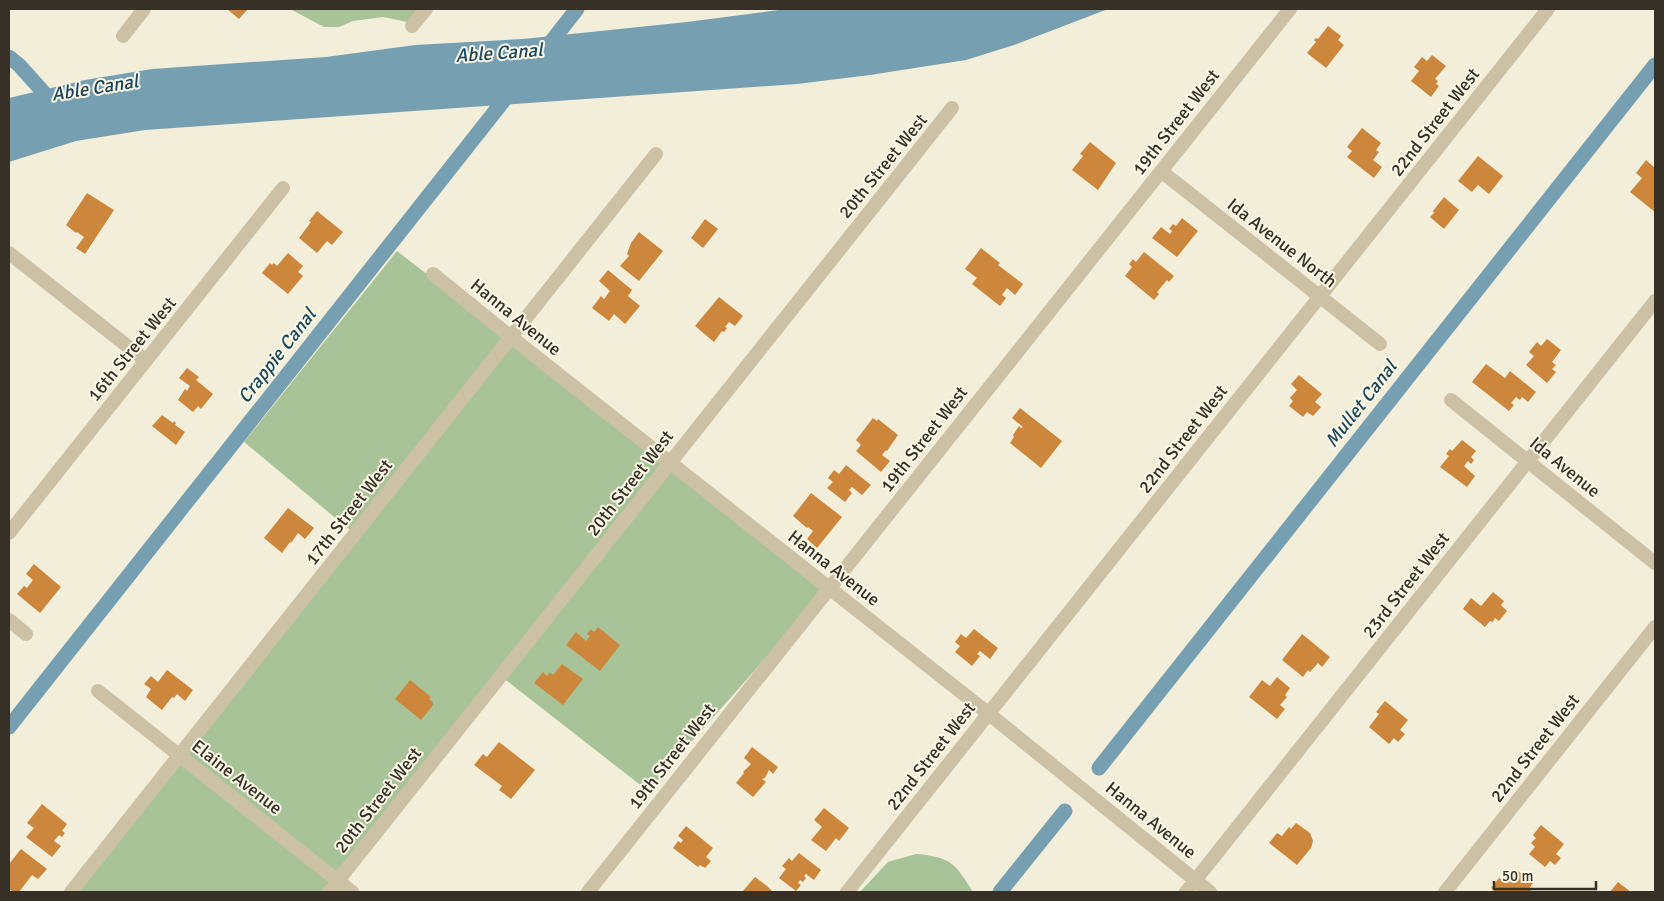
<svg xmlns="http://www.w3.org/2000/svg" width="1664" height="901" font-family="Signika,sans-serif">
<rect width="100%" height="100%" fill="#f3eed9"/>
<!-- green -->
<path fill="#a9c399" d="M 290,9 L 422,9 L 417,24 L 383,17 L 353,21 L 339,27 L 324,27 Z
M 397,251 L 592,402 L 825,591 L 648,791 L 502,677 L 323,892 L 64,892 L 356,535 L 244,442 Z
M 916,854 C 951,857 955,863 973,892 L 860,892 L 888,862 Z"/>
<!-- water -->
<path fill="#779fb2" d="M 786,9 L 1108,9 L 1014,45 L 966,60 L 870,75 L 797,84 L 145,130 L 76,141 L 9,162 L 9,98 L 85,80 L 152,69 L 326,57 L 415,45 L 523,39 L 687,22 Z"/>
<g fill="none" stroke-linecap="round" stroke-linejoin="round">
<!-- canal -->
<path stroke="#779fb2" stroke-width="15" d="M 544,51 L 577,9
M 9,57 L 19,65 L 54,104
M 9,727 L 512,90
M 1099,768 L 1655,65
M 1000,892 L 1065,811"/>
</g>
<!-- building -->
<path fill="#cd873d" d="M 227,9 L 248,9 L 239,19 Z
M 1328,26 L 1341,36 L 1338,40 L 1344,45 L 1326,68 L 1307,53 L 1316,42 L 1314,40 L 1316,38 L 1318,39 Z
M 1432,55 L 1446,66 L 1435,79 L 1438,81 L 1436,84 L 1439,86 L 1431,97 L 1411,81 L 1419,71 L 1414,67 L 1422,57 L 1427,61 Z
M 1362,128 L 1381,143 L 1376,150 L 1379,152 L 1373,160 L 1382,167 L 1374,178 L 1347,157 L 1352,151 L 1347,147 Z
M 1090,142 L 1116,163 L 1098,190 L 1072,170 L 1083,156 L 1080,154 Z
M 1478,156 L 1503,176 L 1489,194 L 1478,185 L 1472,192 L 1458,181 Z
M 1646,160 L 1655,168 L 1655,212 L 1630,192 L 1642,178 L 1636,173 Z
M 87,193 L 114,210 L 85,254 L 76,248 L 84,237 L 77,232 L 76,233 L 66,225 Z
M 1444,197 L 1459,210 L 1444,229 L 1430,217 L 1434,213 L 1433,211 Z
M 317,211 L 343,232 L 332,245 L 327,241 L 317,253 L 299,238 L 311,222 L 309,221 Z
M 1182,218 L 1198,231 L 1177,257 L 1152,238 L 1161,227 L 1170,234 L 1172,231 L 1169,229 L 1173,224 L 1176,226 Z
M 705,219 L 718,229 L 703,248 L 691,238 Z
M 639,232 L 663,251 L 639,281 L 620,266 L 629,256 L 627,254 L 631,243 Z
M 981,248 L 1000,263 L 998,265 L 1023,284 L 1015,295 L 1007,288 L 1002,295 L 1006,298 L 1000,306 L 972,284 L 977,278 L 965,269 Z
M 1144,252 L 1174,276 L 1169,282 L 1167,280 L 1157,292 L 1159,294 L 1154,300 L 1125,276 L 1132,267 L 1129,264 L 1133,259 L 1136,262 Z
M 288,253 L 303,266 L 298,272 L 303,276 L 288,294 L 262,273 L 270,263 L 272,265 L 274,263 L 277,266 Z
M 608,270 L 632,290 L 628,296 L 640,306 L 625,324 L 614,314 L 609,321 L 592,308 L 601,296 L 604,299 L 610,291 L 599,281 Z
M 719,297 L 743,316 L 735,326 L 729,322 L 725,327 L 727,328 L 724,332 L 722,331 L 714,342 L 695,326 Z
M 1547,339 L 1561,350 L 1552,362 L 1556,365 L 1552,369 L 1556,372 L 1547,383 L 1526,365 L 1534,356 L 1529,352 L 1537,342 L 1541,346 Z
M 1486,364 L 1505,378 L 1510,371 L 1536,392 L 1528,402 L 1522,397 L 1520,400 L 1516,397 L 1511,403 L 1514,405 L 1509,411 L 1472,382 Z
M 187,368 L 199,377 L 196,380 L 213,394 L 201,409 L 198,406 L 193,412 L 178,400 L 185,389 L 187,391 L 190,386 L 179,378 Z
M 1299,375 L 1322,394 L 1315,402 L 1321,407 L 1313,416 L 1307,412 L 1303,417 L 1289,406 L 1293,401 L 1290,398 L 1297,390 L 1291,384 Z
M 1020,408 L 1062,441 L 1041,468 L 1010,443 L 1014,437 L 1013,435 L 1019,426 L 1021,428 L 1023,427 L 1012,418 Z
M 162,415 L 173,423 L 174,421 L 176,423 L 175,425 L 185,432 L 176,445 L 152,426 Z
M 873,418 L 877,421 L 878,419 L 898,435 L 887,451 L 886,450 L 882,455 L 890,461 L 881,472 L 856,451 L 861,445 L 856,440 Z
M 1462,440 L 1476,451 L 1471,457 L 1474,460 L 1471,464 L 1468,461 L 1464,466 L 1475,476 L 1467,487 L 1440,467 L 1449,456 L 1446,454 L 1450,449 L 1452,451 Z
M 846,465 L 871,485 L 862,495 L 852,487 L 849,490 L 852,493 L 845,502 L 827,488 L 833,482 L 828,478 L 834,470 L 839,474 Z
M 811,493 L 842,517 L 817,548 L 807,539 L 813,531 L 808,527 L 807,528 L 793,516 Z
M 288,508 L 314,528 L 305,539 L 298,533 L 291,543 L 290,542 L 282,553 L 264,538 Z
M 34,564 L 61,587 L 40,613 L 17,594 L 24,586 L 27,588 L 33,580 L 26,574 Z
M 1493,592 L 1504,601 L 1501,605 L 1507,611 L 1499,621 L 1495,618 L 1493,622 L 1490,621 L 1485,627 L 1463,609 L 1471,598 L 1481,606 Z
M 598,627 L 620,645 L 600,671 L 566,645 L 576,632 L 586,641 L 590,636 L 587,634 L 591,629 L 594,632 Z
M 974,629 L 998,648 L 990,659 L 980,651 L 977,654 L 980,656 L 972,666 L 955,652 L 960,646 L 955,642 L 961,634 L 966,638 Z
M 1302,634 L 1330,657 L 1322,667 L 1318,663 L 1310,672 L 1308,670 L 1303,677 L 1282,660 Z
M 562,664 L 583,679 L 563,705 L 534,683 L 543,672 L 547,676 L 550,672 L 553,675 Z
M 167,670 L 193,690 L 185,701 L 177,694 L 174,698 L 172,697 L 162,710 L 146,697 L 151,689 L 144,684 L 151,676 L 158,682 Z
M 1277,677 L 1290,688 L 1285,695 L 1287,697 L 1280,705 L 1285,709 L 1277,719 L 1249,697 L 1262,680 L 1270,686 Z
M 410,680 L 431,697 L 429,699 L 433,702 L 433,705 L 421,720 L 395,699 Z
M 1385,701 L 1408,720 L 1400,730 L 1405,734 L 1398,742 L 1394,738 L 1389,744 L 1369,727 L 1379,714 L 1376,712 Z
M 499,742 L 535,770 L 511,799 L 499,790 L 502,786 L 474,765 L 483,754 L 487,757 Z
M 752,747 L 778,767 L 773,774 L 769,770 L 765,778 L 762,779 L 766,782 L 753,797 L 736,783 L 744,773 L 743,772 L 751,764 L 744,758 Z
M 42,804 L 67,824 L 62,831 L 65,833 L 62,837 L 59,835 L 54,841 L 61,846 L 52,857 L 26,837 L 34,828 L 27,823 Z
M 824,808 L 849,828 L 839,841 L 836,838 L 826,851 L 811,840 L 822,827 L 814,820 Z
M 1296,823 L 1310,833 L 1313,841 L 1311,848 L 1297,865 L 1269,843 L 1277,833 L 1282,836 L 1289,827 L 1291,829 Z
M 1541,825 L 1564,844 L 1556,854 L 1561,858 L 1555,865 L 1550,861 L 1545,867 L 1529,854 L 1535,847 L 1531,843 L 1536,838 L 1533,835 Z
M 686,826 L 713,848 L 706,857 L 711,861 L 705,868 L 700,865 L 698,867 L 673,848 L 678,841 L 681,843 L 683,840 L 678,836 Z
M 21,849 L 47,869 L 38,879 L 32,875 L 19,892 L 13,892 L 9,889 L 9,864 Z
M 799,853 L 821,870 L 814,880 L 806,874 L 804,876 L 806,878 L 803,882 L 800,880 L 798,883 L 801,885 L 796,891 L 779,878 L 786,869 L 782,866 L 789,858 L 792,861 Z
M 1517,870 L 1533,883 L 1529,889 L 1533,892 L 1496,892 L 1491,888 L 1499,878 L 1502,880 L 1507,874 L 1511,877 Z
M 755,877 L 767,886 L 773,892 L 742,892 Z
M 1618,882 L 1631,892 L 1610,892 Z"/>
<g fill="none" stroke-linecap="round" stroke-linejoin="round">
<!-- minor -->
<path stroke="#ccc1a5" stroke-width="14" d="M 412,26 L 426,9
M 123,36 L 144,9
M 1161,171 L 1380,344
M 9,253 L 145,360
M 433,274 L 511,337 L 989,714 L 1210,892
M 1451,400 L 1655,563
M 9,533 L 283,188
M 9,620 L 26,634
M 98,691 L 352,892
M 71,892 L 656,154
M 329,892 L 952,108
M 588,892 L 1290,9
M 847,892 L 1548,9
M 1186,892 L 1655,301
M 1445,892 L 1655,627"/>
</g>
<g text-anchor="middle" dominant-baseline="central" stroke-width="4" stroke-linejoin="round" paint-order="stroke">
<!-- street labels -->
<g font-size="18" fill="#373027" stroke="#faf7e6">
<text transform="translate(1176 122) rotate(-52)">19th Street West</text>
<text transform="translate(1435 122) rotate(-52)">22nd Street West</text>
<text transform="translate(883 166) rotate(-51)">20th Street West</text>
<text transform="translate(1282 243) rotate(38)">Ida Avenue North</text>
<text transform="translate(516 317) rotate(39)">Hanna Avenue</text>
<text transform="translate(132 349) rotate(-51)">16th Street West</text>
<text transform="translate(924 439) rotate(-52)">19th Street West</text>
<text transform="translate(1183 439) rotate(-52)">22nd Street West</text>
<text transform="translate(1565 467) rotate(39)">Ida Avenue</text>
<text transform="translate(630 483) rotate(-52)">20th Street West</text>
<text transform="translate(349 512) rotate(-52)">17th Street West</text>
<text transform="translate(834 568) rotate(38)">Hanna Avenue</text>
<text transform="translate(1406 585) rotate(-52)">23rd Street West</text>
<text transform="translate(1535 748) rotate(-52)">22nd Street West</text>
<text transform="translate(672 756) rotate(-52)">19th Street West</text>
<text transform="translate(931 756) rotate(-52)">22nd Street West</text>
<text transform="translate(237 777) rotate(38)">Elaine Avenue</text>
<text transform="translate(378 800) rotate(-52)">20th Street West</text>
<text transform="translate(1151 820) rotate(39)">Hanna Avenue</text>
</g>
<!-- water labels -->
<g font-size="19" font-style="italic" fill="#1a455b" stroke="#faf7e6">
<text transform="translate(499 53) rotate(-4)">Able Canal</text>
<text transform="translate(95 88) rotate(-9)">Able Canal</text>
<text transform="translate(277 356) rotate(-52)">Crappie Canal</text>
<text transform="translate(1361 404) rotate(-52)">Mullet Canal</text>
</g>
</g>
<!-- border -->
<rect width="1664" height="901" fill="none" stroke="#373027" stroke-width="20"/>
<!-- scale -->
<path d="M1494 881v8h102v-8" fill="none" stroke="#373027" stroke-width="2.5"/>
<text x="1502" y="881" font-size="15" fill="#373027" stroke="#faf7e6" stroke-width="4" paint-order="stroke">50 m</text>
</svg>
